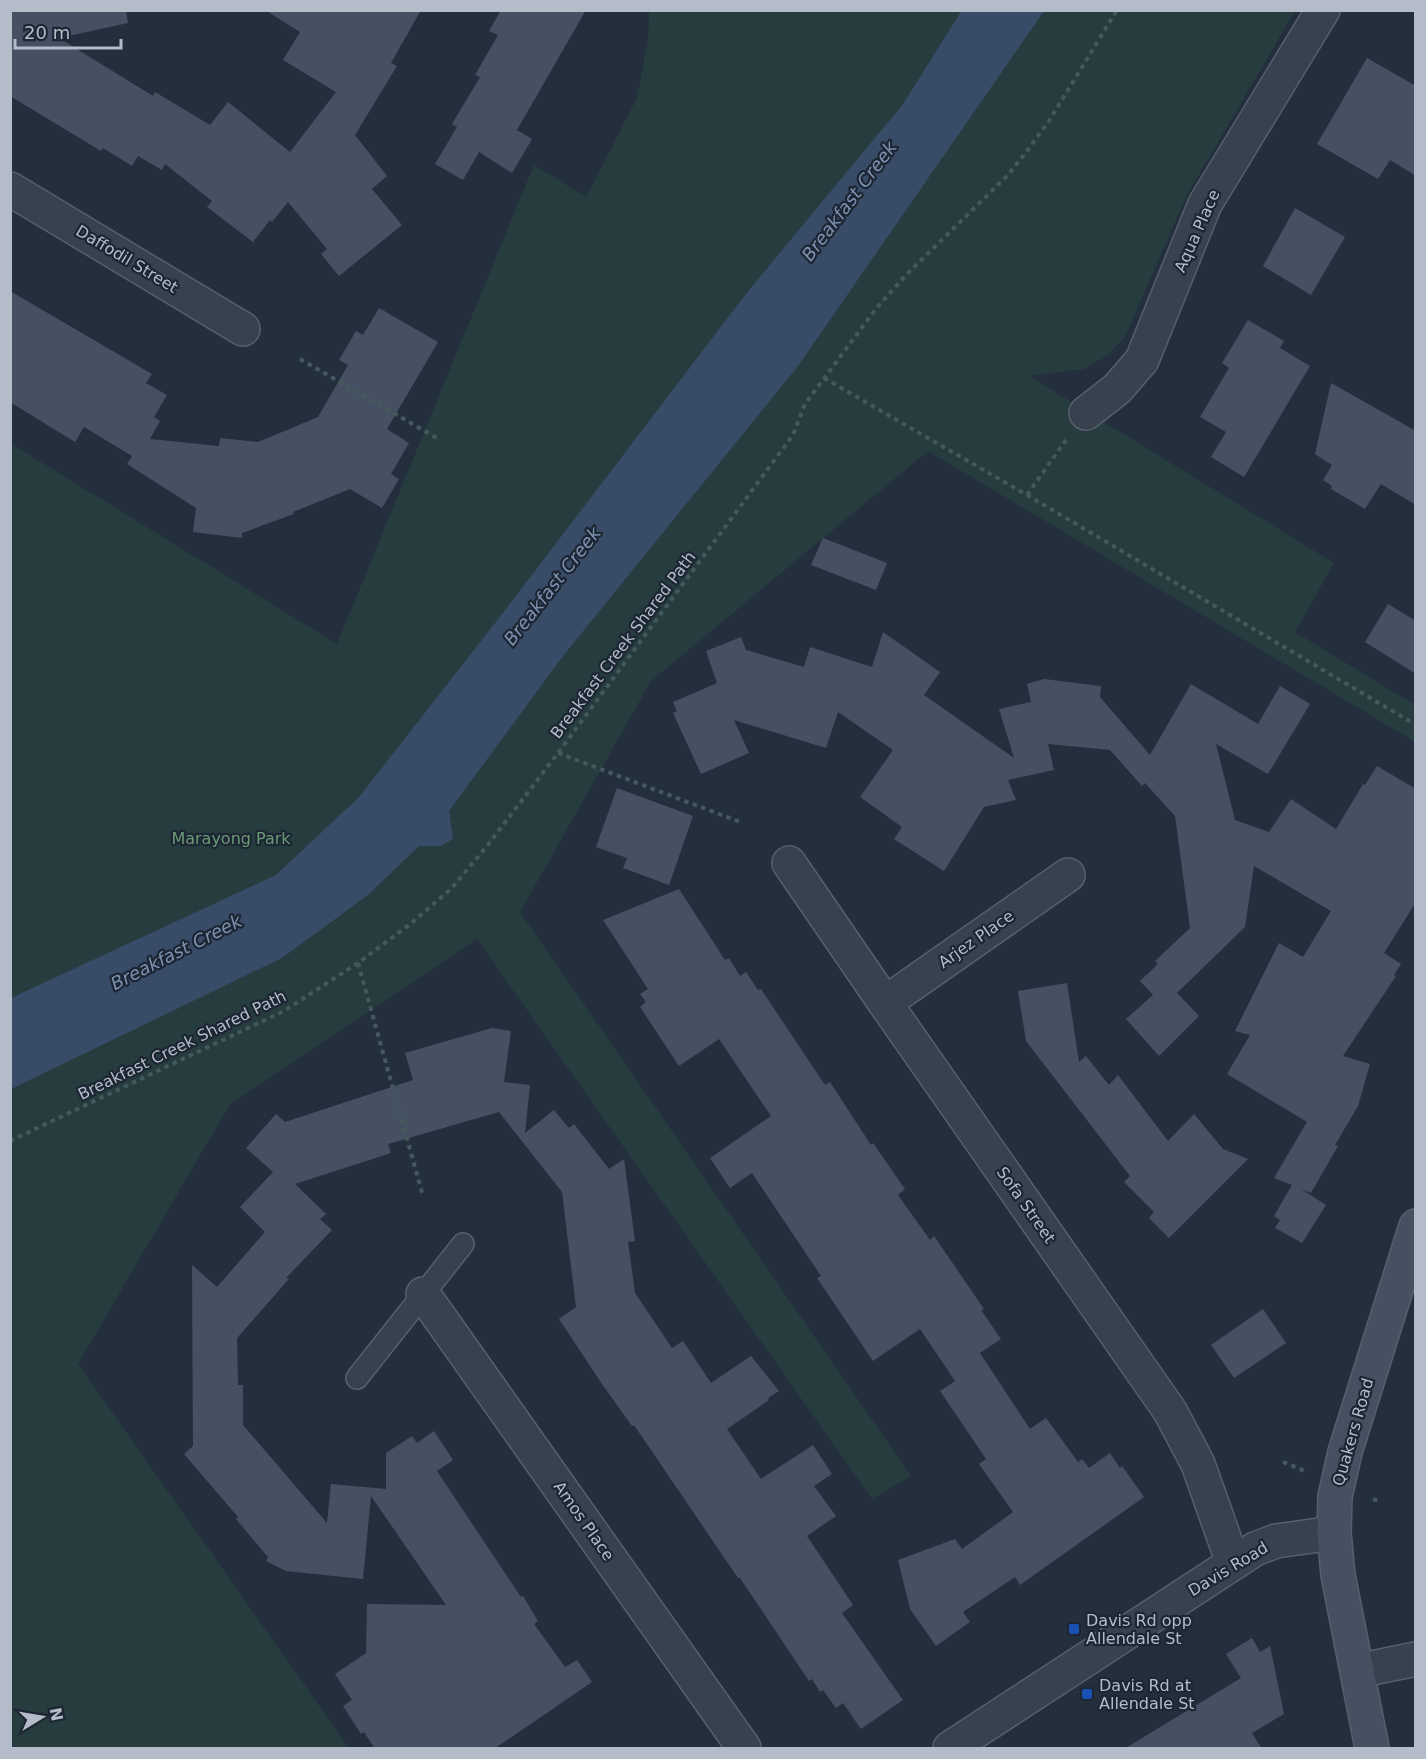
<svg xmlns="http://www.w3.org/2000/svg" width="1426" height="1759" font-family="'DejaVu Sans',sans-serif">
<rect width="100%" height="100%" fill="#242f3e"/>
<!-- green -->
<path fill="#263c3f" d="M 649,11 L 1295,11 L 1187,195 L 1125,337 L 1108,355 L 1084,369 L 1029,376 L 1334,563 L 1295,632 L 1415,705 L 1415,742 L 928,451 L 651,681 L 520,912 L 911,1476 L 872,1499 L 477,939 L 230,1104 L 78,1364 L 349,1748 L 11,1748 L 10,443 L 337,644 L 534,165 L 586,197 L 637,98 L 648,40 Z"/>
<!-- water -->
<path fill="#394c67" d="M 962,10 L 1044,11 L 798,366 L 563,656 L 449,811 L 453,839 L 441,846 L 419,846 L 368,895 L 282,958 L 11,1089 L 11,998 L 276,875 L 359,797 L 506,609 L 745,295 L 903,104 Z"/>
<!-- building -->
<path fill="#455162" d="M 10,10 L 126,10 L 128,23 L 59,38 L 153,96 L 155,92 L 210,125 L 228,102 L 290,152 L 336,92 L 283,60 L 300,32 L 265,10 L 421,10 L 391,63 L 397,66 L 355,135 L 387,176 L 372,189 L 402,225 L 339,276 L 321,254 L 327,249 L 288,202 L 272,222 L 270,220 L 253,242 L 207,207 L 212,201 L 165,164 L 162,170 L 138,156 L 132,166 L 103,148 L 101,151 L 10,96 Z
M 501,10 L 586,10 L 517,130 L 532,139 L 512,173 L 479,152 L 463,180 L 435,164 L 457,127 L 452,124 L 480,77 L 475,75 L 498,35 L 489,31 Z
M 1367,58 L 1416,86 L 1416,176 L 1390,160 L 1378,179 L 1317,144 Z
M 1295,208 L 1345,237 L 1311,295 L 1263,266 Z
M 10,291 L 152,374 L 146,383 L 167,395 L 154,417 L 160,421 L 150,439 L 219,446 L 220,438 L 258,442 L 318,417 L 348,365 L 339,360 L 356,331 L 363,335 L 379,308 L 438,342 L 387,429 L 409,443 L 391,474 L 399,479 L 382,508 L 350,489 L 293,512 L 294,514 L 242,533 L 242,538 L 193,532 L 196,508 L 127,464 L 132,456 L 84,427 L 75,442 L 10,402 Z
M 1248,320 L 1284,341 L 1280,348 L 1310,366 L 1244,477 L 1211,457 L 1226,432 L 1200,417 L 1229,368 L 1222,363 Z
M 1331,383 L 1416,431 L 1416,505 L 1381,484 L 1365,509 L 1331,489 L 1332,486 L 1323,480 L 1332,465 L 1315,454 Z
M 823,538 L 887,563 L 876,590 L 811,565 Z
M 1388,604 L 1416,621 L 1416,674 L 1365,642 Z
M 883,632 L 940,672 L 924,695 L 1014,758 L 999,709 L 1031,702 L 1027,684 L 1044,679 L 1101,686 L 1100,697 L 1150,755 L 1191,684 L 1258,724 L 1280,686 L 1310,704 L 1268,774 L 1216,744 L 1235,820 L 1269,832 L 1291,799 L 1336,829 L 1363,784 L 1365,785 L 1377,766 L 1416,789 L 1416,902 L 1384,953 L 1401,964 L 1394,975 L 1396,976 L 1343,1056 L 1370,1064 L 1358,1106 L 1335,1145 L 1338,1146 L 1311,1193 L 1301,1189 L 1326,1205 L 1302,1243 L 1275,1228 L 1280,1220 L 1274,1216 L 1292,1185 L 1274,1178 L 1307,1122 L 1227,1074 L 1250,1035 L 1235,1031 L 1279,943 L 1303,957 L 1331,911 L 1254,866 L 1245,927 L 1177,993 L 1199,1016 L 1159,1056 L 1126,1019 L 1153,995 L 1140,981 L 1158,964 L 1155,961 L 1190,928 L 1175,816 L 1145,783 L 1142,786 L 1110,750 L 1048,744 L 1054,770 L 1008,780 L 1016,800 L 984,807 L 944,871 L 894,839 L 902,827 L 860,797 L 893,750 L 838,712 L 826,748 L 734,720 L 749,753 L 701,774 L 673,713 L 677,711 L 673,702 L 717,683 L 706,651 L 741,637 L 746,650 L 804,667 L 810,647 L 872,667 Z
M 617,788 L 693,816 L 669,885 L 623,868 L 627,858 L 596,847 Z
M 679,889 L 725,960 L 729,958 L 740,976 L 746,972 L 758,990 L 761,989 L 825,1085 L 830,1082 L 871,1145 L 873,1143 L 905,1189 L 898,1195 L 930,1240 L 934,1236 L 984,1309 L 981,1310 L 1001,1339 L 980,1353 L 1030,1429 L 1046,1418 L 1078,1462 L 1082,1459 L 1089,1468 L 1110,1453 L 1120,1468 L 1122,1466 L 1144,1497 L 1020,1585 L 1015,1577 L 963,1612 L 970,1622 L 936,1646 L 910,1609 L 898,1560 L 955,1539 L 962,1549 L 1013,1512 L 979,1464 L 986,1459 L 940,1391 L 955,1381 L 920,1329 L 873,1361 L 817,1278 L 821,1276 L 752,1173 L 730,1188 L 710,1158 L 771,1116 L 719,1039 L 679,1066 L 640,1007 L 646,1002 L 640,994 L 648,989 L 603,920 Z
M 1067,983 L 1079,1062 L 1086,1056 L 1109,1085 L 1118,1075 L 1168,1141 L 1194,1114 L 1223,1149 L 1248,1159 L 1169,1238 L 1149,1218 L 1154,1212 L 1124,1182 L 1130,1176 L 1026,1041 L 1018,991 Z
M 492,1028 L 511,1031 L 504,1082 L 530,1085 L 525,1133 L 554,1110 L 569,1128 L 574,1124 L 609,1169 L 624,1159 L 635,1241 L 628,1242 L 635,1293 L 672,1348 L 683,1341 L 711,1383 L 751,1356 L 779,1391 L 768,1398 L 769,1400 L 727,1429 L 761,1479 L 813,1445 L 832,1474 L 814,1486 L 836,1516 L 807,1536 L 853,1605 L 842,1613 L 903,1700 L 861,1729 L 843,1703 L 836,1708 L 823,1690 L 820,1692 L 812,1679 L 809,1681 L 740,1578 L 738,1578 L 634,1425 L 632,1426 L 602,1384 L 559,1319 L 576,1307 L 562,1192 L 499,1112 L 388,1144 L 391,1153 L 295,1184 L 326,1214 L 320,1219 L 332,1230 L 286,1278 L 289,1279 L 237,1338 L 238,1385 L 243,1385 L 243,1425 L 327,1523 L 331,1484 L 386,1489 L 386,1453 L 412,1436 L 417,1443 L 434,1431 L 453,1460 L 437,1471 L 521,1597 L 523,1596 L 538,1621 L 534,1624 L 565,1667 L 577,1660 L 592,1682 L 494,1749 L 375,1749 L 364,1732 L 361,1734 L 343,1706 L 352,1700 L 335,1674 L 366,1653 L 367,1604 L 446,1605 L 371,1496 L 363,1579 L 286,1571 L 266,1561 L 268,1557 L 236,1519 L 238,1517 L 184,1454 L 193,1446 L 192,1265 L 217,1287 L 265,1232 L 240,1207 L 273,1172 L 246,1148 L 276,1114 L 285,1122 L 413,1080 L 405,1053 Z
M 1263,1309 L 1286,1343 L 1234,1378 L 1211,1345 Z
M 1252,1638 L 1260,1652 L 1270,1646 L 1284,1714 L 1252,1733 L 1262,1749 L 1124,1749 L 1241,1678 L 1226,1654 Z"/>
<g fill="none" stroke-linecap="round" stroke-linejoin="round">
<defs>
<path id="service" d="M 357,1378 L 463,1244"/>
<path id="minor" d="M 10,189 L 243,329
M 1086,413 L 1117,389 L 1142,360 L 1205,204 L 1323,10
M 789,863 L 885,1003 L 1170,1411 L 1198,1464 L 1233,1563
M 885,1003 L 1068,875
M 423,1294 L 744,1748
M 1357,1671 L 1416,1659"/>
<path id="tertiary" d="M 950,1748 L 1255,1549 L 1276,1541 L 1334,1533"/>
<path id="secondary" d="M 1372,1748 L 1338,1575 L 1334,1533 L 1335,1497 L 1345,1452 L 1416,1226"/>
</defs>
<!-- service casing -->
<use href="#service" stroke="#565f6c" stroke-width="24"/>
<!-- minor casing -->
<use href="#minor" stroke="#565f6c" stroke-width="36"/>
<!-- tertiary casing -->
<use href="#tertiary" stroke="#565f6c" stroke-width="36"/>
<!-- secondary casing -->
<use href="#secondary" stroke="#565f6c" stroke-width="36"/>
<!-- path -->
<path stroke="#44595c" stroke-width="4" stroke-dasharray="4.5 4.5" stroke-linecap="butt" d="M 300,359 L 437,438
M 824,378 L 1027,495 L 1416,725
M 1027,495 L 1066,440
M 558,753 L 743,823
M 358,963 L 423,1196
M 10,1141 L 284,1011 L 358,963 L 409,925 L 451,889 L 487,846 L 558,753 L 793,435 L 805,404 L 875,310 L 906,275 L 1007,176 L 1024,155 L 1049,121 L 1117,10
M 1283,1462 L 1305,1471
M 1373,1499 L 1381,1502"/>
<!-- service -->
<use href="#service" stroke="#38414e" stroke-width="21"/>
<!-- minor -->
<use href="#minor" stroke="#38414e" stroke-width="33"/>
<!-- tertiary -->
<use href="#tertiary" stroke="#38414e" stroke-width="33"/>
<!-- secondary -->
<use href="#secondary" stroke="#465061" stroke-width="33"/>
</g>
<!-- markers -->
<g fill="#1a4fb4" stroke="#1d2633" stroke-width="2">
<rect x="1068" y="1623" width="12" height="12" rx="3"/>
<rect x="1081" y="1688" width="12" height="12" rx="3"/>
</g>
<g text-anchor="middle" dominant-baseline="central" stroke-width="4.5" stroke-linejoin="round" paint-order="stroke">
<!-- street labels -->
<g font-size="16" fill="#b4bcc9" stroke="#1d2633">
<text transform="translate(1197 231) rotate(-66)">Aqua Place</text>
<text transform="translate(127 259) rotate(31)">Daffodil Street</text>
<text transform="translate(623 645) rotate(-53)">Breakfast Creek Shared Path</text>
<text transform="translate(976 939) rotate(-35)">Arjez Place</text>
<text transform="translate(182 1045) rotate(-26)">Breakfast Creek Shared Path</text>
<text transform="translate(1026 1205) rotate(55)">Sofa Street</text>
<text transform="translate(1353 1432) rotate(-74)">Quakers Road</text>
<text transform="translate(584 1521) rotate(55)">Amos Place</text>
<text transform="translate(1228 1569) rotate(-31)">Davis Road</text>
</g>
<!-- park labels -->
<g font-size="16" fill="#6b9a76" stroke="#1d2633">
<text x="231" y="838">Marayong Park</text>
</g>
<!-- poi labels -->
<g font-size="16" fill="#b4bcc9" stroke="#1d2633" text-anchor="start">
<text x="1086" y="1620">Davis Rd opp<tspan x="1086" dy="18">Allendale St</tspan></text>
<text x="1099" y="1685">Davis Rd at<tspan x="1099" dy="18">Allendale St</tspan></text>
</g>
<!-- water labels -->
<g font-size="18" font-style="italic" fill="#7c92b1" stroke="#1d2633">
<text transform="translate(849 201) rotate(-53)">Breakfast Creek</text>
<text transform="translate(552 586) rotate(-52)">Breakfast Creek</text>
<text transform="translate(176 952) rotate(-27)">Breakfast Creek</text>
</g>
</g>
<!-- border -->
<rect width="1426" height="1759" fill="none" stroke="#b4bcc9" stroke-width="24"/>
<!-- north arrow -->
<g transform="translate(42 1717) rotate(79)" stroke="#1d2633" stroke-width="4.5" paint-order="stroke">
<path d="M0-4.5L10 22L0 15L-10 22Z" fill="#b4bcc9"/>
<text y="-9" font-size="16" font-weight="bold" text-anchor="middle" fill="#b4bcc9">N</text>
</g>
<!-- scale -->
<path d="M15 39v9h106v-9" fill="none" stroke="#b4bcc9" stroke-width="3"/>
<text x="24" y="39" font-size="18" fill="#b4bcc9" stroke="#1d2633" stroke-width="4.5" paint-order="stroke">20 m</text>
</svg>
